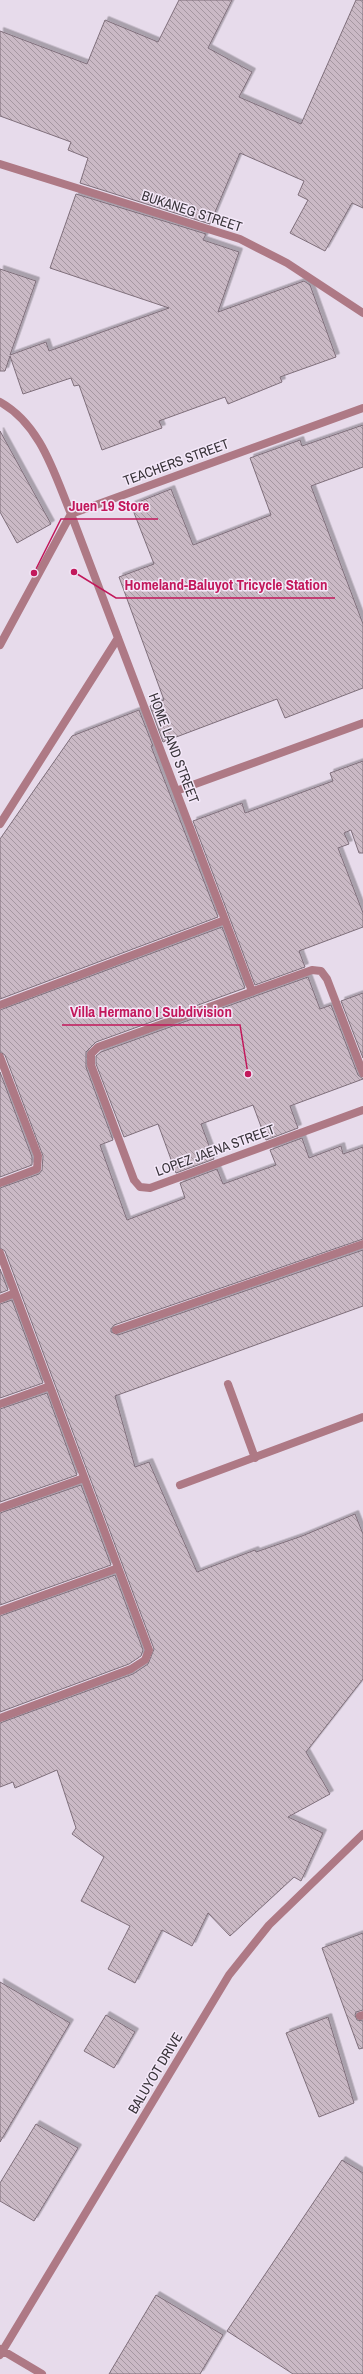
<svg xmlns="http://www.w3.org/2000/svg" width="363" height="2374" font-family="'Archivo Narrow',sans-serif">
<defs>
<pattern id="building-back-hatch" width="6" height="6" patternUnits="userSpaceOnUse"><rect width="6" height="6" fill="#cab9c5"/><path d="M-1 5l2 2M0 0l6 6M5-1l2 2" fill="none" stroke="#a597a1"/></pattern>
<filter id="shadow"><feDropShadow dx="3.5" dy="-3.5" stdDeviation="0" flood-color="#0004"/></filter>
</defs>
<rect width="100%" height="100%" fill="#e7dbeb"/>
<!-- building -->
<path fill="url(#building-back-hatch)" stroke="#7f6f7b" filter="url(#shadow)" d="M 179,0 L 232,0 L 208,48 L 252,72 L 239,97 L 301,124 L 356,0 L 363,0 L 363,208 L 352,203 L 325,251 L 290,233 L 308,200 L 298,195 L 304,181 L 240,153 L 210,224 L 80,183 L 88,158 L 68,150 L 71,142 L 0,116 L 0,31 L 87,64 L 105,20 L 158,42 Z
M 76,194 L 206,234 L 203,240 L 239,252 L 218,312 L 304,281 L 310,285 L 336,357 L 280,377 L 282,382 L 228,404 L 225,397 L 159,421 L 162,428 L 102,450 L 79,385 L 74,386 L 71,378 L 23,394 L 10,356 L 5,371 L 0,371 L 0,269 L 36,281 L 10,355 L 46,342 L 49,351 L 169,308 L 50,268 Z
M 363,425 L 363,467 L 311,486 L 363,624 L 363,688 L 285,718 L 277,699 L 163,742 L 150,706 L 164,700 L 119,577 L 154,564 L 131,505 L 171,489 L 193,545 L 271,515 L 250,458 L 300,440 L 302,446 Z
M 0,431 L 51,524 L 17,543 L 0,512 Z
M 139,710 L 153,746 L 151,746 L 218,917 L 0,999 L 0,839 L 72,736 Z
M 363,761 L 363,853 L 359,853 L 351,830 L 344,833 L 349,844 L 338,848 L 363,913 L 363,927 L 299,951 L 305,967 L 255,985 L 193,821 L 242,803 L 245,813 L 333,781 L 330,773 Z
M 222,927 L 245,988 L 96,1042 L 86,1052 L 86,1067 L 113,1140 L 100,1145 L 127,1220 L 185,1198 L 180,1183 L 217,1169 L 223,1184 L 276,1165 L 270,1150 L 302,1138 L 309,1158 L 341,1146 L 343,1154 L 363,1147 L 363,1239 L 114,1325 L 111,1329 L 111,1332 L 118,1335 L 363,1250 L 363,1306 L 115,1396 L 135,1467 L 149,1462 L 197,1572 L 255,1550 L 256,1552 L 302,1536 L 355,1514 L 363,1534 L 363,1679 L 306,1752 L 330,1794 L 288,1817 L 323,1833 L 301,1881 L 294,1877 L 230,1936 L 208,1913 L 192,1946 L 162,1930 L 135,1983 L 108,1969 L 130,1926 L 81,1901 L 104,1857 L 72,1834 L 76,1828 L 57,1770 L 15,1788 L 13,1782 L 0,1787 L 0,1723 L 133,1674 L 148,1664 L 154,1649 L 5,1251 L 0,1248 L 0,1188 L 39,1174 L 42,1170 L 43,1156 L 5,1055 L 0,1052 L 0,1010 Z
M 308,977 L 320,1009 L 331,1005 L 358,1075 L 363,1079 L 290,1106 L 298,1128 L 266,1140 L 253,1105 L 201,1124 L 214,1159 L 176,1173 L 158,1124 L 124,1137 L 96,1064 L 96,1056 L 101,1052 Z
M 363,993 L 363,1058 L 341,1001 Z
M 0,1072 L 32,1157 L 32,1165 L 0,1177 Z
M 0,1269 L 8,1290 L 0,1293 Z
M 12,1300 L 43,1383 L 0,1398 L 0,1304 Z
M 47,1393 L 77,1475 L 0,1502 L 0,1409 Z
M 81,1485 L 111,1565 L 0,1605 L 0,1513 Z
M 115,1575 L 143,1650 L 141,1656 L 129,1664 L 0,1712 L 0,1616 Z
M 363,1933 L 363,2010 L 356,2012 L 355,2015 L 357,2020 L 363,2021 L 363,2048 L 359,2049 L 322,1948 Z
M 0,1982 L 70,2023 L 0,2142 Z
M 106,2015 L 135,2032 L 114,2068 L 84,2051 Z
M 328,2017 L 354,2103 L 319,2117 L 286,2033 Z
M 36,2124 L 78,2148 L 34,2221 L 0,2201 L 0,2183 Z
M 342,2160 L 363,2173 L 363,2374 L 293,2374 L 227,2331 Z
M 156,2295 L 223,2335 L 200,2374 L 109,2374 Z"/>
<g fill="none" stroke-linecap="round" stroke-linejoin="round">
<!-- lane -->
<path stroke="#ae7985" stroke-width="8" d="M 228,1384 L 255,1458
M 180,1485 L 363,1417"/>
<!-- street -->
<path stroke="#ae7985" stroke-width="8" d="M 0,164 L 240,239 L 287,263 L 363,313
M 0,402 C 41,425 54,473 71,514 L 252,991
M 0,645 L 71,514 L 363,408
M 176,791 L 363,723
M 0,824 L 118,638
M 0,1005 L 225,920
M 0,1057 L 38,1156 L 37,1169 L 0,1183
M 363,1073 L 327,979 L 321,971 L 312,970 L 98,1047 L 91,1054 L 91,1065 L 134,1180 L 140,1187 L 150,1188 L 363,1110
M 0,1253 L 149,1650 L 145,1660 L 131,1669 L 0,1718
M 0,1299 L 15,1293
M 116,1330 L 363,1244
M 0,1404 L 50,1386
M 0,1508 L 84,1478
M 0,1611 L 118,1568
M 360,2016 L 363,2015
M 0,2349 L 42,2374
M 0,2355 L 229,1975 L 269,1925 L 363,1834"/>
</g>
<g text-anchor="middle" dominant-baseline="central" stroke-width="3" stroke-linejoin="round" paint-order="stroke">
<!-- street labels -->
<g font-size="14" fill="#383339" stroke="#f4e8f9">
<text transform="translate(192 211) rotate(18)">BUKANEG STREET</text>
<text transform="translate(176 462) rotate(-20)">TEACHERS STREET</text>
<text transform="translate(174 748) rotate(69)">HOME LAND STREET</text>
<text transform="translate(215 1150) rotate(-20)">LOPEZ JAENA STREET</text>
<text transform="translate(155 2073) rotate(-59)">BALUYOT DRIVE</text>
</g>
</g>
<!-- callouts -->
<path fill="none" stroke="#c2185b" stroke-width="1.5" d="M34 573L61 519H158M74 572L116 598H335M248 1074L240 1025H62"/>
<g fill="#c2185b" stroke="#f4e8f9" stroke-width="1.5">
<circle cx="34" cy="573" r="4"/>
<circle cx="74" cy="572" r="4"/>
<circle cx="248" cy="1074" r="4"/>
</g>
<g font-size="15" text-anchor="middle" font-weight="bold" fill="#c2185b" stroke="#f4e8f9" stroke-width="3" stroke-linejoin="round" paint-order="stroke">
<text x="109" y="511">Juen 19 Store</text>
<text x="226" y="590">Homeland-Baluyot Tricycle Station</text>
<text x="151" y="1017">Villa Hermano I Subdivision</text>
</g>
</svg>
